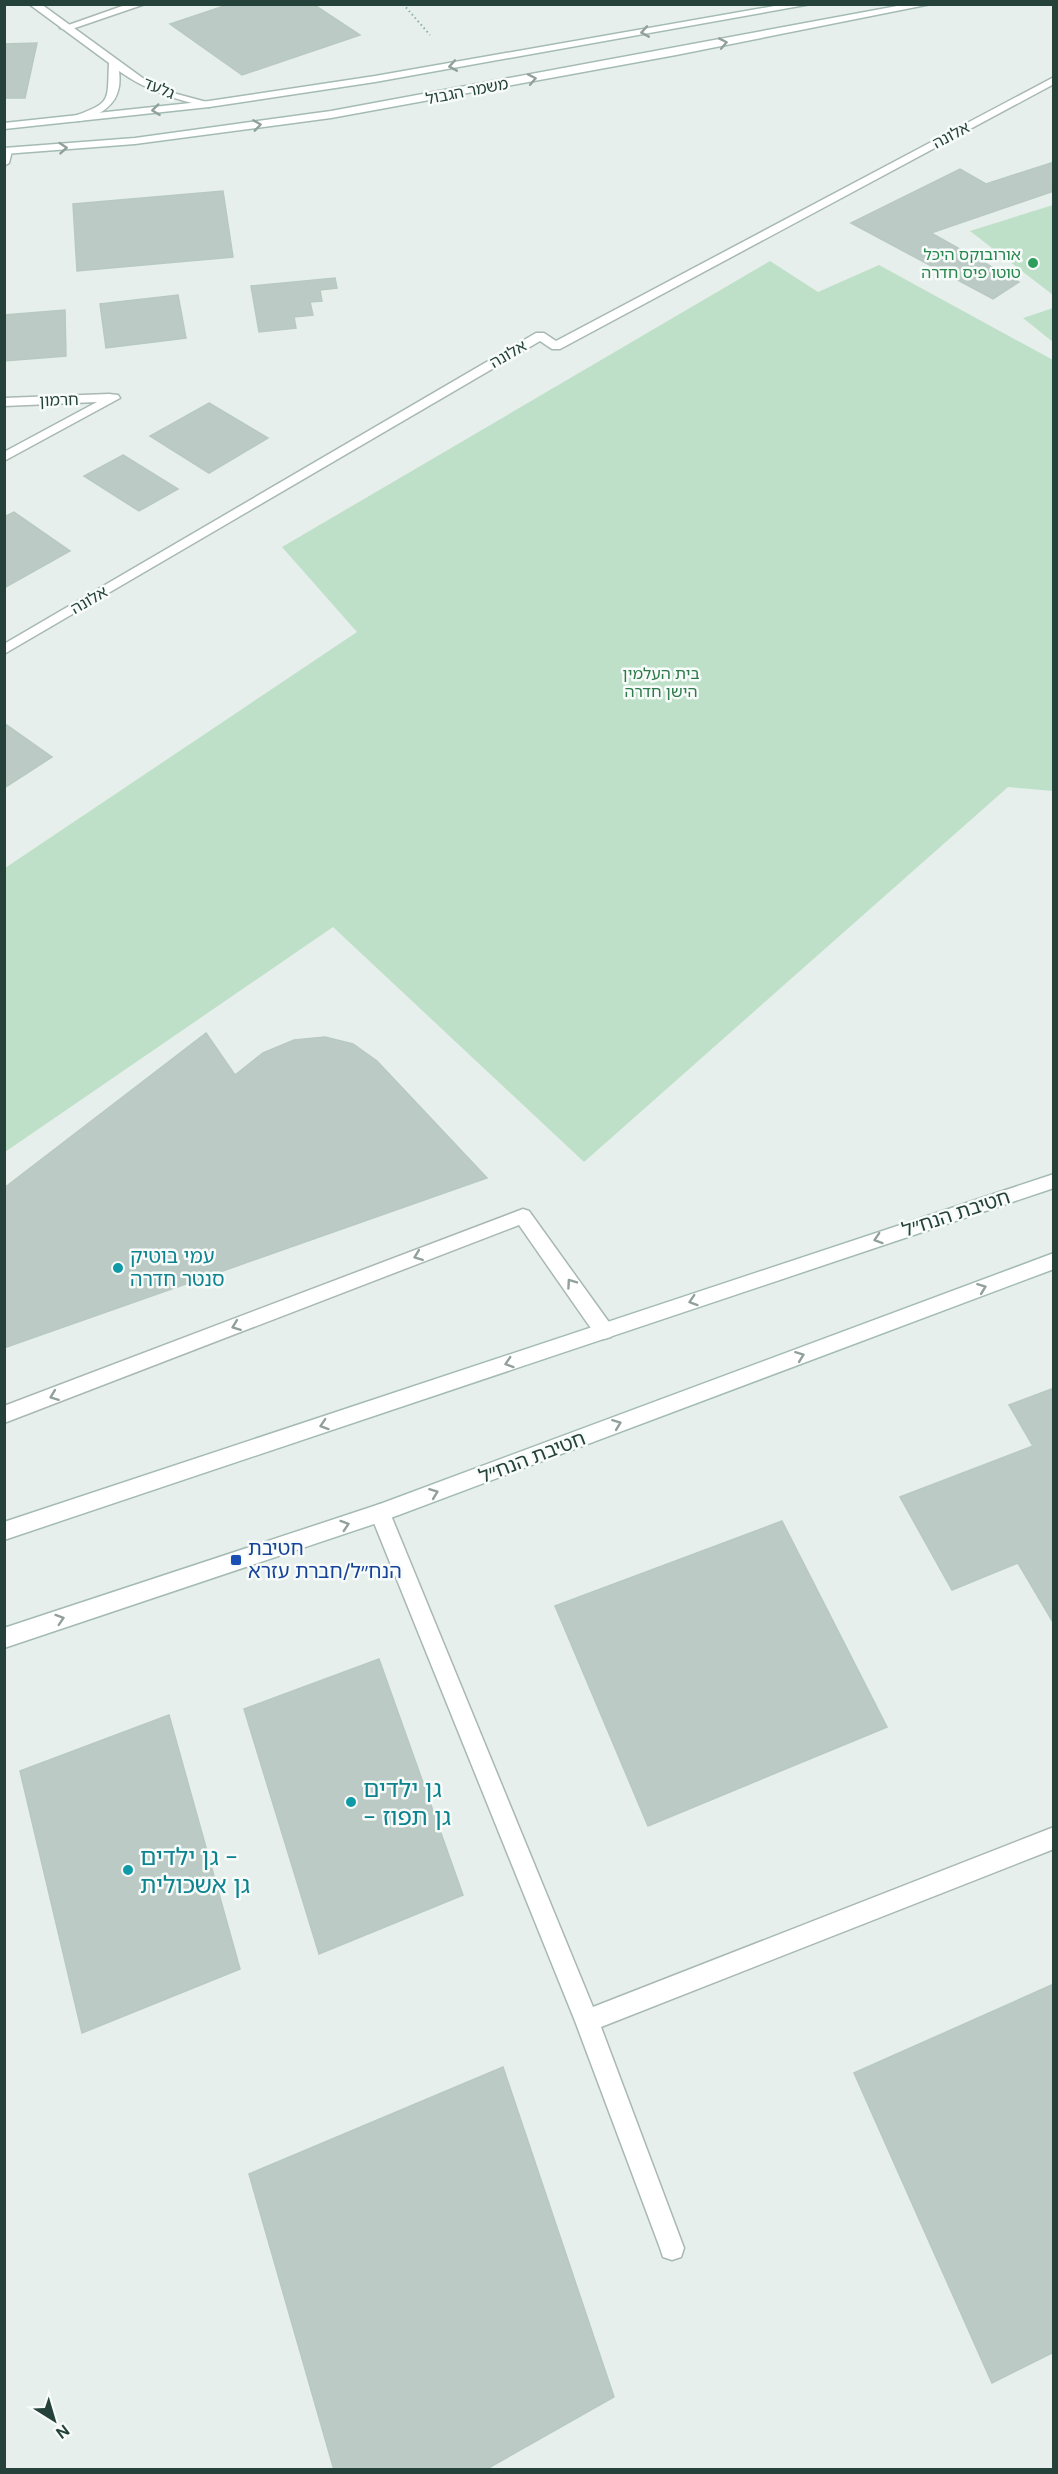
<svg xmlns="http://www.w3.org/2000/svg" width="1058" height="2474" font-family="'DM Sans','Noto Sans Hebrew',sans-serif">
<rect width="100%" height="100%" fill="#e6efeb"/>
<!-- green -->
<path fill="#bfe0c8" d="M 1053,205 L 1054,205 L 1053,295 L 970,231 Z
M 770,261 L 818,292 L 879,265 L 1053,360 L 1053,791 L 1008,787 L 584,1162 L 333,927 L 5,1152 L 5,868 L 357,632 L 282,547 Z
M 1053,308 L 1054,308 L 1053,342 L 1023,318 Z"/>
<!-- building -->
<path fill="#bbcac4" stroke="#b8c9c2" stroke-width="1.5" d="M 230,4 L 313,4 L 360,35 L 242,75 L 170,24 Z
M 37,43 L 25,98 L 4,98 L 4,44 Z
M 1054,162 L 1054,191 L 931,233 L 1019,282 L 993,299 L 851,223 L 960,169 L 986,184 Z
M 223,191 L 233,257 L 77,271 L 73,204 Z
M 335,278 L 337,288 L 320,290 L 322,301 L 310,302 L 313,315 L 294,317 L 296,328 L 259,332 L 251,286 Z
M 178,295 L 186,338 L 106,348 L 100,304 Z
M 65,310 L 66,356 L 4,361 L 4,315 Z
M 209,403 L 268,438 L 209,473 L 150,436 Z
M 123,455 L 178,489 L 139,511 L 84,476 Z
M 14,512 L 70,551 L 4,588 L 4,517 Z
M 4,723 L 52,757 L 4,788 Z
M 206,1033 L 235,1075 L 263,1053 L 294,1040 L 325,1037 L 353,1044 L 377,1061 L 487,1178 L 4,1348 L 4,1188 Z
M 1054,1388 L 1054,1624 L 1018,1563 L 952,1590 L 900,1497 L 1033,1446 L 1009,1405 Z
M 782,1521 L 887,1727 L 648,1826 L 555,1606 Z
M 379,1659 L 463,1895 L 319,1954 L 244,1709 Z
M 169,1715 L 240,1969 L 82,2033 L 20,1771 Z
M 1054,1984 L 1054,2352 L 992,2383 L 854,2073 Z
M 503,2067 L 614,2397 L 485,2470 L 334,2470 L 249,2174 Z"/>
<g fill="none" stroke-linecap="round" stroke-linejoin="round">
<defs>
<path id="lane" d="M 128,4 L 145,4 L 69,30 L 60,28 Z
M 4,148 L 12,151 L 9,163 L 4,166 Z
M 523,1209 L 529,1211 L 611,1325 L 613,1331 L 611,1337 L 604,1339 L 597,1337 L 519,1225 L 4,1423 L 4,1406 Z
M 380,1504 L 387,1507 L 390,1513 L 593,2007 L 1054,1827 L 1054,1849 L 601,2027 L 684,2248 L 681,2257 L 672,2260 L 663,2257 L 660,2248 L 575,2021 L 370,1513 L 373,1507 Z"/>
<path id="street" d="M 29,4 L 41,4 L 144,79 L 173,93 L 214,104 L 209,107 C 174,99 149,92 119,71 C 122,94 113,108 91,117 C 85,120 79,122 72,121 L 72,117 C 113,102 107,102 109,63 Z
M 1054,77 L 1054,84 L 560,349 L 552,349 L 540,341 L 4,654 L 4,644 L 536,333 L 544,333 L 556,341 Z
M 109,394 L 118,395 L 120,398 L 4,461 L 4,452 L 97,402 L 4,406 L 4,398 Z"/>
<path id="secondary" d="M 786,4 L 811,4 L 375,82 L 209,107 L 4,129 L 4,123 L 209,101 L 375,76 Z
M 908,4 L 931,4 L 676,55 L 331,118 L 135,144 L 4,154 L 4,148 L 135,138 L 331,111 Z
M 1054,1174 L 1054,1188 L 4,1540 L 4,1522 Z
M 1054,1253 L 1054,1269 L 380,1522 L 4,1648 L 4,1628 L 380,1504 Z"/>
</defs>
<!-- lane casing -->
<use href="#lane" stroke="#a8b8b2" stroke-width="3"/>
<!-- street casing -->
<use href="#street" stroke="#a8b8b2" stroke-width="3"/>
<!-- secondary casing -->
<use href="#secondary" stroke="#a4bbb3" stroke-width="3"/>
<!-- path -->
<path stroke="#86b3a5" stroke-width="2" stroke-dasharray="1.5 3" stroke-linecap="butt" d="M 403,4 L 430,35"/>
<!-- lane -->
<use href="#lane" fill="#fff" fill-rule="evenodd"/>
<!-- street -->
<use href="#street" fill="#fff" fill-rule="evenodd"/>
<!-- secondary -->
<use href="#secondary" fill="#fff" fill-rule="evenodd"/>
</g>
<!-- one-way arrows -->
<defs><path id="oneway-chevron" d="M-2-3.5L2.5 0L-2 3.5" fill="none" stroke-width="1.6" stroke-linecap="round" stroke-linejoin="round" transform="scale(1.5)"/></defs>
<g stroke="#92a09c">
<use href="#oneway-chevron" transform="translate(645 32) rotate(170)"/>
<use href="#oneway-chevron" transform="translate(723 43) rotate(-11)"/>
<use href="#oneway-chevron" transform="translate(453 66) rotate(170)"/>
<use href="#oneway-chevron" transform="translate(532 79) rotate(-11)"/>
<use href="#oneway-chevron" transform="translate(156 110) rotate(173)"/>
<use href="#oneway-chevron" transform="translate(257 125) rotate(-8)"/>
<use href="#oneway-chevron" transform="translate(63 148) rotate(-4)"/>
<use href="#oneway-chevron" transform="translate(878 1239) rotate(162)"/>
<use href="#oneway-chevron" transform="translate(418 1256) rotate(159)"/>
<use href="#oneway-chevron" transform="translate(571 1283) rotate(-125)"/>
<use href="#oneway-chevron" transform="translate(982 1288) rotate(-21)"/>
<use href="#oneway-chevron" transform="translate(693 1301) rotate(162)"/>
<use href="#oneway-chevron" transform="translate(236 1326) rotate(159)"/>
<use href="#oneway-chevron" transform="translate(800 1356) rotate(-21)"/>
<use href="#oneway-chevron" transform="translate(509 1363) rotate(162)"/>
<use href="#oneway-chevron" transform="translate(54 1396) rotate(159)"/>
<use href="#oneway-chevron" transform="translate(617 1424) rotate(-21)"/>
<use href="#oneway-chevron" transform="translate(324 1425) rotate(162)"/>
<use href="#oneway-chevron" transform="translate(434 1493) rotate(-21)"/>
<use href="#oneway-chevron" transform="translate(345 1525) rotate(-18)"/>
<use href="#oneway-chevron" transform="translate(60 1619) rotate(-18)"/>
</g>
<!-- markers -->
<circle fill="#2e9e5b" stroke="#f7fbf9" stroke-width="2" cx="1033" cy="263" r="6"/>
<g fill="#0f9aa8" stroke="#f7fbf9" stroke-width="2">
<circle cx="118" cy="1268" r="6"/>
<circle cx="351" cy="1802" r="6"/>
<circle cx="128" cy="1870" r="6"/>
</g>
<rect fill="#1a4fb4" stroke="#f7fbf9" stroke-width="2" x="230" y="1554" width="12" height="12" rx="3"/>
<g text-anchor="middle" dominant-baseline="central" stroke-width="5" stroke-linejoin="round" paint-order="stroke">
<!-- far-street labels -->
<g font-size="16" fill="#24423a" stroke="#f7fbf9">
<text transform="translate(159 88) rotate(22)">גלעד</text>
<text transform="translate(467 91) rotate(-11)">משמר הגבול</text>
<text transform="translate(951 135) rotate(-28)">אלונה</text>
<text transform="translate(508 354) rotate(-30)">אלונה</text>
<text transform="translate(59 400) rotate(-2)">חרמון</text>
<text transform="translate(89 600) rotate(-30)">אלונה</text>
</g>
<!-- far-leisure labels -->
<g font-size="16" fill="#27864d" stroke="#f7fbf9" text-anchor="end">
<text x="1021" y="254">אורובוקס היכל<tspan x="1021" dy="18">טוטו פיס חדרה</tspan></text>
</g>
<!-- far-park labels -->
<g font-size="16" fill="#2d7a4b" stroke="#f7fbf9">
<text x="661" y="673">בית העלמין<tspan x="661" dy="18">הישן חדרה</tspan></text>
</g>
<!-- street labels -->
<g font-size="20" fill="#24423a" stroke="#f7fbf9">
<text transform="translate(956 1213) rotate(-18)">חטיבת הנח״ל</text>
<text transform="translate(532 1457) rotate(-21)">חטיבת הנח״ל</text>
</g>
<!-- culture labels -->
<g font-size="20" fill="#0d838f" stroke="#f7fbf9" text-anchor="start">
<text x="130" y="1256">עמי בוטיק<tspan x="130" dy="23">סנטר חדרה</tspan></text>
</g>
<!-- transit labels -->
<g font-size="20" fill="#164399" stroke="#f7fbf9" text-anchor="start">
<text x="248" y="1548">חטיבת<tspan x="248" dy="23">הנח״ל/חברת עזרא</tspan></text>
</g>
<!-- near-culture labels -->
<g font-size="24" fill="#0d838f" stroke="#f7fbf9" text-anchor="start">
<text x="363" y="1788">גן ילדים<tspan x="363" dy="28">- גן תפוז</tspan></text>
<text x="140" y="1856">גן ילדים -<tspan x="140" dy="28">גן אשכולית</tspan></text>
</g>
</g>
<!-- border -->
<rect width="1058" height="2474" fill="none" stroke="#24423a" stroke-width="12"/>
<!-- north arrow -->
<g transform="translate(54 2420) rotate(143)" stroke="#f7fbf9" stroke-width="4.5" paint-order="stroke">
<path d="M0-4.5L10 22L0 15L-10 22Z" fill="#24423a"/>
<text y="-9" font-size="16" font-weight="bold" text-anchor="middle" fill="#24423a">N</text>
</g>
</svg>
